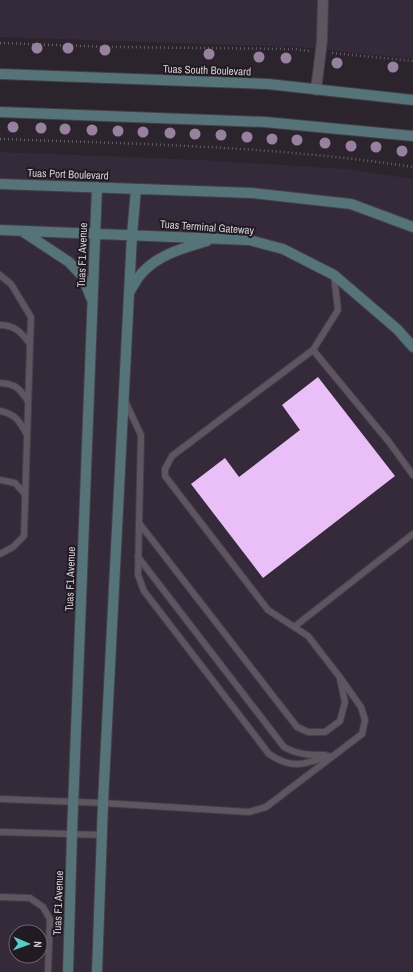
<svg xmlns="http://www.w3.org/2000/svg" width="413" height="972" font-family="'Archivo Narrow',sans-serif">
<rect width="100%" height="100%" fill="#2b242d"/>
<!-- built -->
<path fill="#352a39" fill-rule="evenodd" d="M 0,0 L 413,0 L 413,59 L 299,47 L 0,37 Z
M 0,152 L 200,160 L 348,169 L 413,179 L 413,972 L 0,972 ZM 16,932 L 40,932 L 40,956 L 16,956 Z"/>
<!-- building -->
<path fill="#eabff7" d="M 318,377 L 395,476 L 263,578 L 191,484 L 225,458 L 239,477 L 300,430 L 282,405 Z"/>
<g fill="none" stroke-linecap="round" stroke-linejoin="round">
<defs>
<path id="lane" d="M 0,275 L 11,284 L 31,317 L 30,344
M 0,325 C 15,325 22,333 30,344 L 24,536 L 13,547 L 0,554
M 313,350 L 389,442 L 413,475
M 0,383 C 16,384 19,388 28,401
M 125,401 L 141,435 L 139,523 L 297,727 L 308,732 L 325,732 L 340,721 L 345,702 L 340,679
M 0,411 C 16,414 20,422 27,435
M 0,480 L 15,483 L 25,494
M 139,523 L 138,575 L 144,591 L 269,754 C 292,770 305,764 329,756
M 138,557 L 284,747 C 298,755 310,755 325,755
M 294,627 L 413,534
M 0,799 L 103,803 L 249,812 L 266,807 L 362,734 L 365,720 L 361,707 L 339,676 L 308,636 L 268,610 L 165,476 L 165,469 L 172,456 L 313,350 L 338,310 L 334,275
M 0,832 L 103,835
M 0,897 L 30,898 L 43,907 L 50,919 L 48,972"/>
<path id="street" d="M 316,90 L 322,41 L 323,0"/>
<path id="secondary" d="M 0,74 L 268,84 L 413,100
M 0,112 L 265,122 L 413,136
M 0,184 L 252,193 L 351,204 L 413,227
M 0,230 L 249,240 L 283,249 L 334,275 L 397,329 L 413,347
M 22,231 L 69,262 L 83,277 L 91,298
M 130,291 C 134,285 137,278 142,273 C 159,254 184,248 207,241
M 68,972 L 72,834 L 97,187
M 97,972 L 103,803 L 132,235 L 136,189"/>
</defs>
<!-- lane casing -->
<use href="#lane" stroke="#453f47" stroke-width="8"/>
<!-- street casing -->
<use href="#street" stroke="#453f47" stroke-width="12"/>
<!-- secondary casing -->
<use href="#secondary" stroke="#453f47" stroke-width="12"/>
<!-- path -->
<path stroke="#676068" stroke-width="2.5" stroke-dasharray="1 3" stroke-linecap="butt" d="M 0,43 L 110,47 L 294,49 L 309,51
M 332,53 L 413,61
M 0,139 C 138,144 276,146 413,167"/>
<!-- lane -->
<use href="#lane" stroke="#5e5560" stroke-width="6"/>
<!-- street -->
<use href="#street" stroke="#5e5560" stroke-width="10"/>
<!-- secondary -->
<use href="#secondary" stroke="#55747a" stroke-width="10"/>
</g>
<!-- trees -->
<g fill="#97819e">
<circle cx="37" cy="48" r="5.5"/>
<circle cx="68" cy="48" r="5.5"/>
<circle cx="105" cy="50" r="5.5"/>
<circle cx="209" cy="54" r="5.5"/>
<circle cx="259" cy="57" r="5.5"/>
<circle cx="286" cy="58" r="5.5"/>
<circle cx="337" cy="63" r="5.5"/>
<circle cx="393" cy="67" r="5.5"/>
<circle cx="13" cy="127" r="5.5"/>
<circle cx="41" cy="128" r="5.5"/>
<circle cx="65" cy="129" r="5.5"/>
<circle cx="92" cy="130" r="5.5"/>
<circle cx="118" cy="131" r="5.5"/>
<circle cx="143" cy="132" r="5.5"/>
<circle cx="170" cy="133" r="5.5"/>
<circle cx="195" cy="134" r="5.5"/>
<circle cx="221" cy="135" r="5.5"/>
<circle cx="247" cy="137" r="5.5"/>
<circle cx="272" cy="139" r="5.5"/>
<circle cx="297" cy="140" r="5.5"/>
<circle cx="325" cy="143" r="5.5"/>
<circle cx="351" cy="146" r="5.5"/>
<circle cx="376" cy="147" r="5.5"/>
<circle cx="402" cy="151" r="5.5"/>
</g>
<g text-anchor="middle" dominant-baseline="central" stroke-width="4" stroke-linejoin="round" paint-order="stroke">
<!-- street labels -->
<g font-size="11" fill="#d4cfd5" stroke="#211a23">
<text transform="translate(207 70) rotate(2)">Tuas South Boulevard</text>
<text transform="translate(68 174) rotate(2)">Tuas Port Boulevard</text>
<text transform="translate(207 227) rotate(4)">Tuas Terminal Gateway</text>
<text transform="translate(82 255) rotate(-88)">Tuas F1 Avenue</text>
<text transform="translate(70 579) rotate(-88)">Tuas F1 Avenue</text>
<text transform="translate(58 903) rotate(-88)">Tuas F1 Avenue</text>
</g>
</g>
<!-- north arrow -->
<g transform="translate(28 944) rotate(92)"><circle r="19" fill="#211a23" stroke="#69626a"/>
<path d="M0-3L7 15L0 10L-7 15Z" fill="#55cec5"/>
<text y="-6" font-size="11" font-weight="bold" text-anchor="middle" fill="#d4cfd5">N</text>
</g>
</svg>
